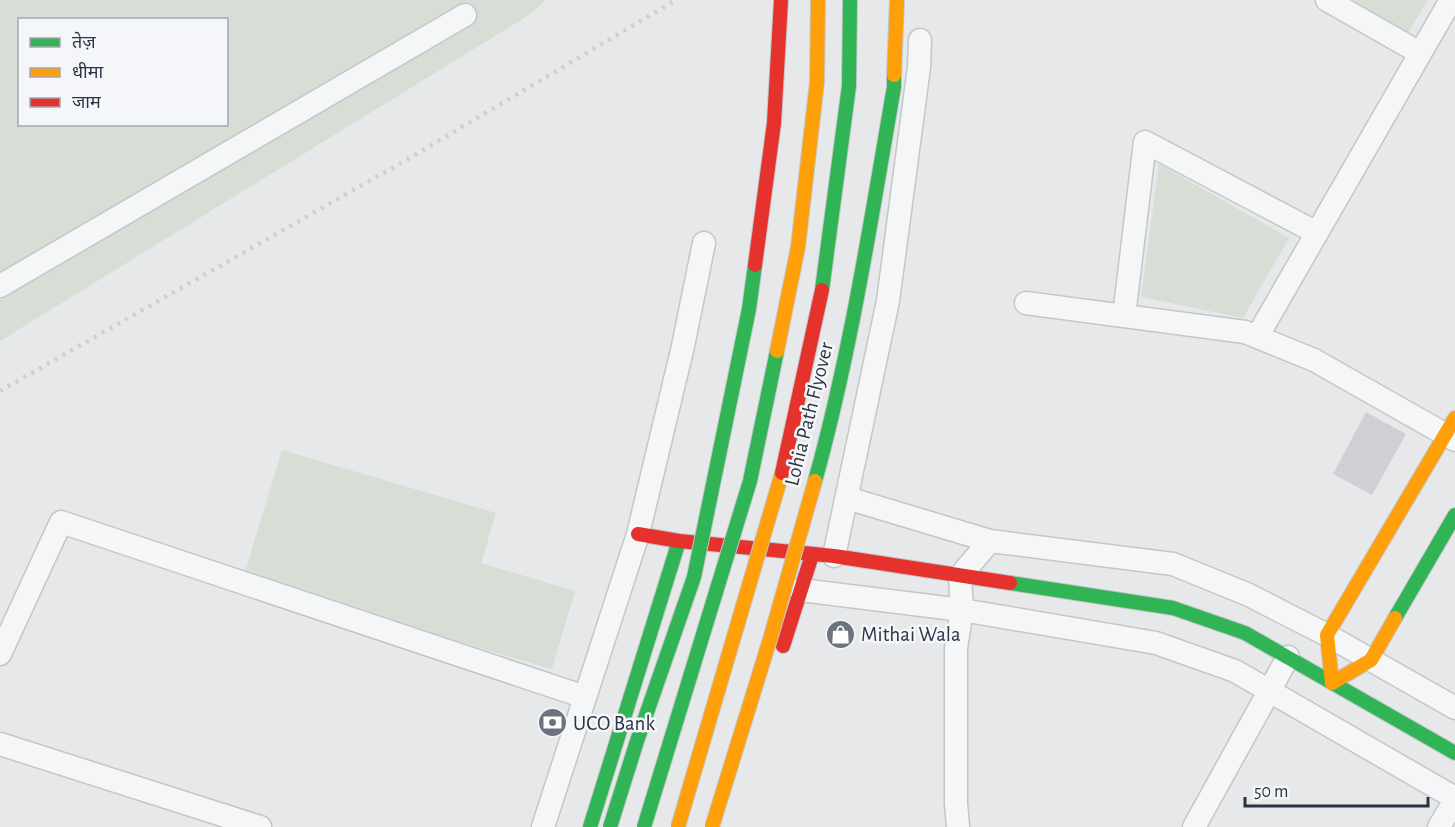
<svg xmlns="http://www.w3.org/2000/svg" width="1455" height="827" font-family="'Alegreya Sans','Noto Sans Devanagari',sans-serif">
<rect width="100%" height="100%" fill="#e6e8ea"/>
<!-- green -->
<path fill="#d6ded6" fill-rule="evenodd" d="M 0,0 L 546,0 L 529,15 L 0,341 ZM 20,20 L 226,20 L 226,124 L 20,124 Z
M 1353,0 L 1428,0 L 1408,33 Z
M 1159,164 L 1289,238 L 1243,318 L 1141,297 Z
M 282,450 L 496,513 L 481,563 L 575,591 L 552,669 L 243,579 Z"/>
<!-- building -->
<path fill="#ced0d3" d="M 1366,412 L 1406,434 L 1372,495 L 1333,474 Z"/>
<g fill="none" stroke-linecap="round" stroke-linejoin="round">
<defs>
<path id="street" d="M 1327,0 L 1420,53
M 0,286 L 465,15
M 1026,303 L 1245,332 L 1314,360 L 1455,440
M 1124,316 L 1145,142 L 1317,233
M 1257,337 L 1451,0
M 847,498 L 990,541
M 834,556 L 888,301 L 919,67 L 920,40
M 801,590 L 962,610 L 956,648 L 956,803 L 958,827
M 0,654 L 61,522 L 585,697
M 1455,708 L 1327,635 L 1249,595 L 1173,564 L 990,541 L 960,576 L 962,610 L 1156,643 L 1235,671 L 1455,798
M 0,744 L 260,827
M 543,827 L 638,534 L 683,346 L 704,243
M 1194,827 L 1288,657
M 1439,827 L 1455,800"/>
<path id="fast" d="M 1010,583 L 1173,608 L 1245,633 L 1455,753
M 1395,618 L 1455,515
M 590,827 L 679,541"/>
<path id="slow" d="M 1395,618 L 1371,660 L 1332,683 L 1327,635 L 1455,418"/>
<path id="jam" d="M 638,534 L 679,541 L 834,556 L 1010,583
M 783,646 L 812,555"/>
</defs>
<!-- street casing -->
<use href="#street" stroke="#c4c6c8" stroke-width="25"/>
<!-- fast casing -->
<use href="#fast" stroke="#c4c6c8" stroke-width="16"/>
<!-- slow casing -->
<use href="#slow" stroke="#c4c6c8" stroke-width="16"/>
<!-- jam casing -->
<use href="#jam" stroke="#c4c6c8" stroke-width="16"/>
<!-- street -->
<use href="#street" stroke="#f5f6f7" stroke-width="22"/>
<!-- fast -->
<use href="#fast" stroke="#30b455" stroke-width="14"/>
<!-- slow -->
<use href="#slow" stroke="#ff9f0a" stroke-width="14"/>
<!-- jam -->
<use href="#jam" stroke="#e5322d" stroke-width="14"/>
<!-- rail -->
<path stroke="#cecfd2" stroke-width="4.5" stroke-dasharray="3 6" stroke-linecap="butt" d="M 0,391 L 408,159 L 676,0"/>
<defs>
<path id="fast-bridge" d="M 822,290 L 849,86 L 850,0
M 815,481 C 851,352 871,219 894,87 L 894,75
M 610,827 L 637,741 L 694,577 L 749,309 L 755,265
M 644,827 L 750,481 L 777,351"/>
<path id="slow-bridge" d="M 894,75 L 897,0
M 777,351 L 798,247 L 817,82 L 818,0
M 678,827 L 782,473
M 712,827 L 771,636 L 815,481"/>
<path id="jam-bridge" d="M 755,265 L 774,123 L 781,0
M 782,473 L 822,290"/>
</defs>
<!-- fast-bridge casing -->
<use href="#fast-bridge" stroke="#c4c6c8" stroke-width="16" stroke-linecap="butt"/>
<!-- slow-bridge casing -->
<use href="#slow-bridge" stroke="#c4c6c8" stroke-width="16" stroke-linecap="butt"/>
<!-- jam-bridge casing -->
<use href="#jam-bridge" stroke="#c4c6c8" stroke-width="16" stroke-linecap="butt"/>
<!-- fast-bridge -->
<use href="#fast-bridge" stroke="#30b455" stroke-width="14"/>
<!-- slow-bridge -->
<use href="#slow-bridge" stroke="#ff9f0a" stroke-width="14"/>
<!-- jam-bridge -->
<use href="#jam-bridge" stroke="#e5322d" stroke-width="14"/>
</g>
<!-- icons -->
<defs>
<symbol id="shop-disc" viewBox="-11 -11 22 22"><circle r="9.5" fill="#6c737f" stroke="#f4f6f9"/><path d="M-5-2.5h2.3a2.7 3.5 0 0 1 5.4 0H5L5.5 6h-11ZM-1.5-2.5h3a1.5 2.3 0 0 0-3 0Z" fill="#fff"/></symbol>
<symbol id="bank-disc" viewBox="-11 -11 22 22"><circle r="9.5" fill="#6c737f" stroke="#f4f6f9"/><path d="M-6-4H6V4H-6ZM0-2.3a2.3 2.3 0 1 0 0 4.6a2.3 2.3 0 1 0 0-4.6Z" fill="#fff"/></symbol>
</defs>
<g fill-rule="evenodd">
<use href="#shop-disc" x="824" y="618" width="33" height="33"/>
<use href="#bank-disc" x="536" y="706" width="33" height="33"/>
</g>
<g text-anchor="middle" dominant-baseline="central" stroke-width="5" stroke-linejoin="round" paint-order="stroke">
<!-- street labels -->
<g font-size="21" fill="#2b3445" stroke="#f4f6f9">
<text transform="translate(809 414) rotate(-76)">Lohia Path Flyover</text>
</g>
<!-- poi labels -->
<g font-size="21" fill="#2b3445" stroke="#f4f6f9" text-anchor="start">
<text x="861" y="634">Mithai Wala</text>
<text x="573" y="723">UCO Bank</text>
</g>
</g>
<!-- legend -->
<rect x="18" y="18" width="210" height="108" fill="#f4f6f9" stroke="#a4a8b1" stroke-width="1.5"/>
<rect x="30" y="38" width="30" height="9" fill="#30b455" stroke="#a4a8b1" stroke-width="1.5"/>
<text x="72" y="48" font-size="18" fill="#2b3445">तेज़</text>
<rect x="30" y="68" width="30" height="9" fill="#ff9f0a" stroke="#a4a8b1" stroke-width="1.5"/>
<text x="72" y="78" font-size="18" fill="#2b3445">धीमा</text>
<rect x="30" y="98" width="30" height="9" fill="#e5322d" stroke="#a4a8b1" stroke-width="1.5"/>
<text x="72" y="108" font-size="18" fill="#2b3445">जाम</text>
<!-- scale -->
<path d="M1245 797v9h183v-9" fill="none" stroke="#2b3445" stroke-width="3"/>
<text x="1254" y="797" font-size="18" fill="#2b3445" stroke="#f4f6f9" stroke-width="4.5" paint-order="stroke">50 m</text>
</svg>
